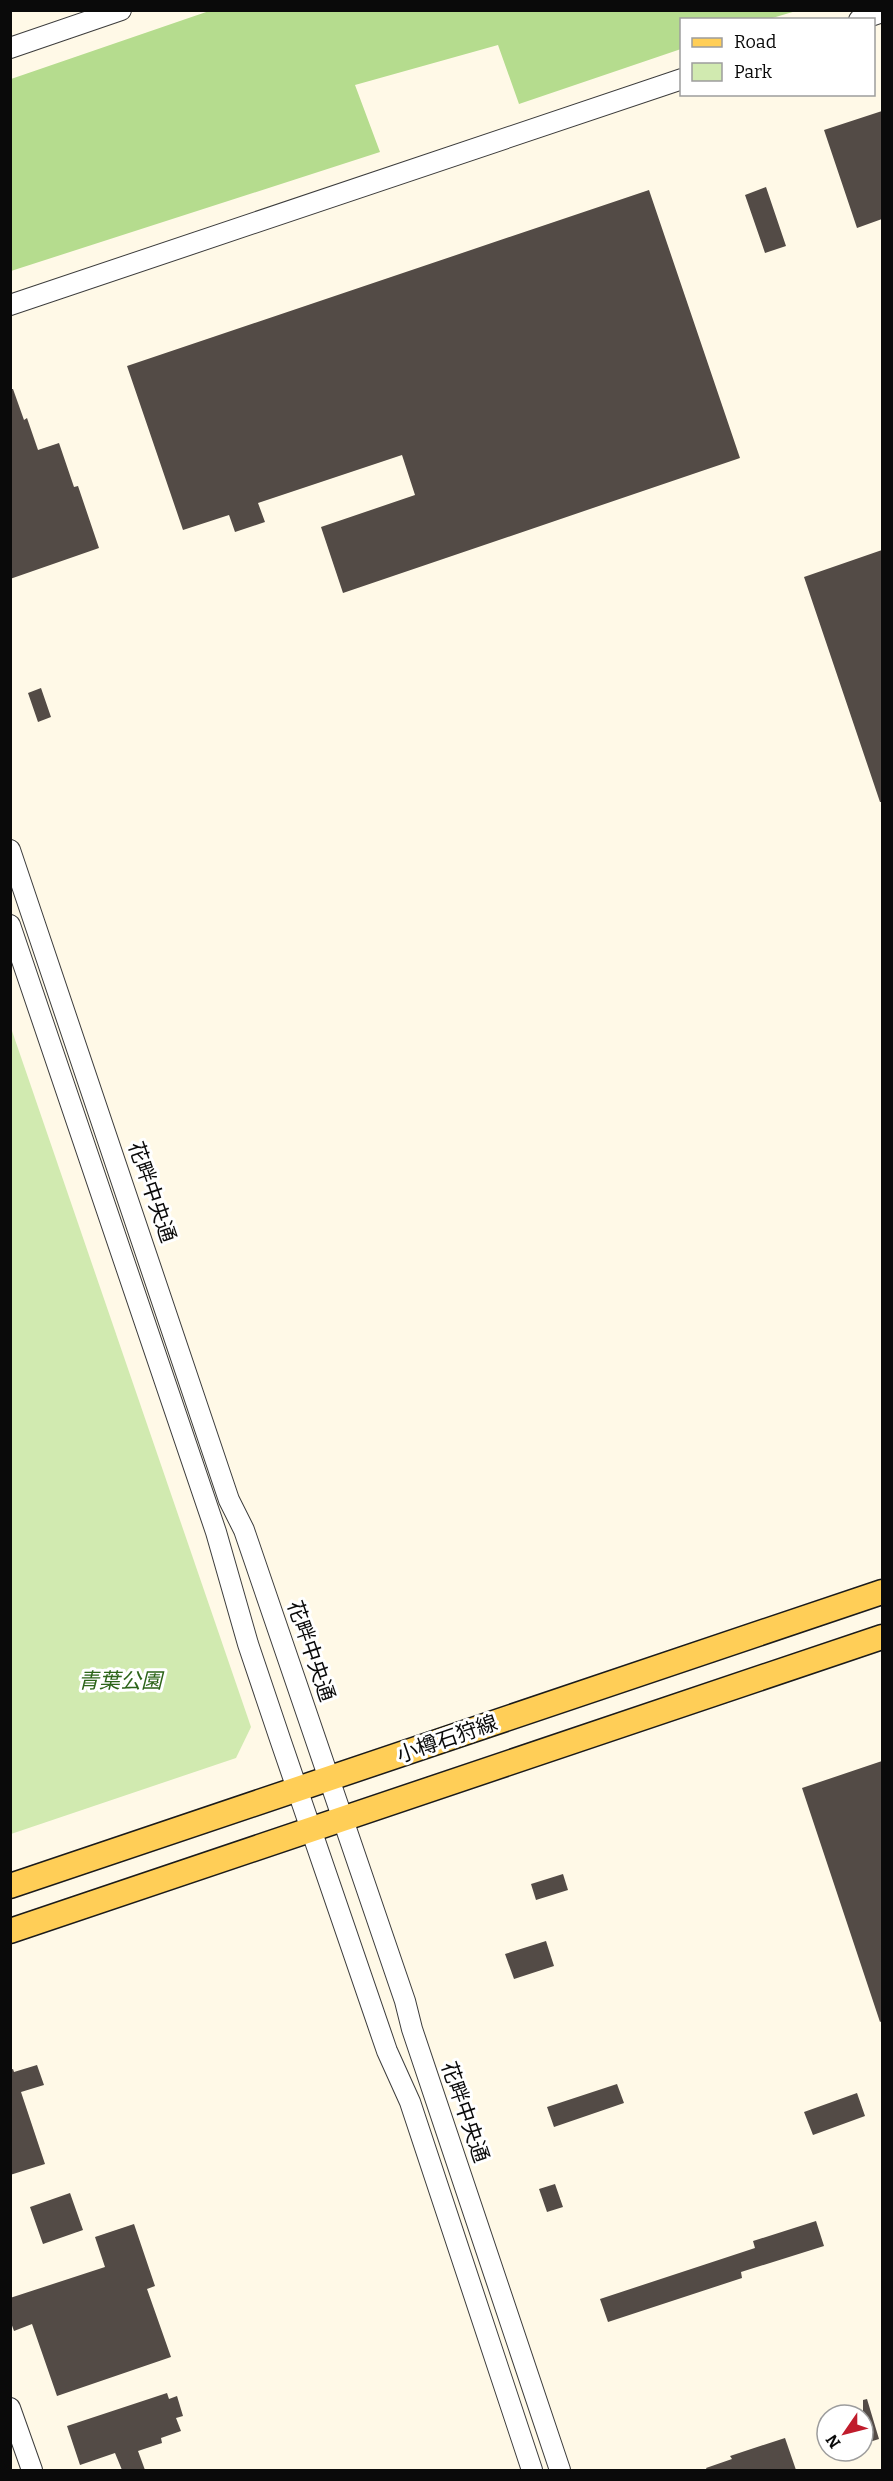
<svg xmlns="http://www.w3.org/2000/svg" width="893" height="2481" font-family="Bitter,'Noto Sans JP',serif">
<rect width="100%" height="100%" fill="#fff9e7"/>
<!-- green -->
<path fill="#d1eab0" d="M 11,1028 L 251,1727 L 236,1758 L 11,1834 Z"/>
<!-- forest -->
<path fill="#b5dc8e" d="M 212,10 L 796,10 L 796,11 L 769,19 L 682,20 L 681,49 L 519,104 L 498,45 L 355,85 L 380,152 L 11,271 L 11,79 Z"/>
<!-- building -->
<path fill="#534b46" d="M 882,111 L 882,219 L 857,228 L 824,130 Z
M 766,187 L 786,246 L 765,253 L 745,195 Z
M 649,190 L 740,458 L 343,593 L 321,527 L 415,495 L 402,455 L 258,503 L 265,522 L 235,532 L 229,515 L 183,530 L 127,366 Z
M 10,389 L 13,389 L 24,420 L 27,418 L 38,450 L 59,443 L 74,487 L 78,486 L 99,548 L 10,579 Z
M 882,550 L 882,802 L 880,802 L 804,577 Z
M 41,688 L 51,717 L 38,722 L 28,693 Z
M 882,1761 L 882,2021 L 880,2022 L 802,1788 Z
M 563,1874 L 568,1890 L 536,1900 L 531,1884 Z
M 546,1941 L 554,1966 L 514,1979 L 505,1954 Z
M 37,2065 L 44,2085 L 21,2092 L 45,2164 L 10,2175 L 10,2070 L 13,2069 L 14,2072 Z
M 617,2084 L 624,2103 L 554,2127 L 547,2107 Z
M 857,2093 L 865,2116 L 813,2135 L 804,2112 Z
M 555,2184 L 563,2207 L 547,2212 L 539,2189 Z
M 70,2193 L 83,2230 L 43,2244 L 30,2207 Z
M 816,2221 L 824,2246 L 741,2272 L 742,2278 L 608,2322 L 600,2299 L 755,2248 L 753,2241 Z
M 134,2224 L 155,2286 L 147,2289 L 171,2357 L 57,2396 L 32,2324 L 14,2331 L 10,2320 L 10,2298 L 105,2267 L 95,2237 Z
M 167,2393 L 169,2399 L 177,2396 L 183,2416 L 176,2418 L 181,2431 L 161,2438 L 162,2443 L 138,2451 L 145,2470 L 122,2470 L 115,2453 L 80,2465 L 67,2426 Z
M 867,2399 L 879,2439 L 863,2444 L 863,2400 Z
M 785,2438 L 796,2470 L 707,2470 L 706,2468 L 732,2459 L 730,2456 Z"/>
<g fill="none" stroke-linecap="round" stroke-linejoin="round">
<defs>
<path id="minor" d="M 859,20 L 882,12
M 10,48 L 121,10
M 10,305 L 682,79
M 10,850 L 229,1500 L 244,1530 L 405,2001 L 412,2029 L 560,2470
M 10,925 L 216,1532 L 248,1644 L 280,1739 L 387,2051 L 410,2102 L 532,2470
M 10,2408 L 32,2470"/>
<path id="major" d="M 10,1886 L 882,1592
M 10,1931 L 882,1637"/>
</defs>
<!-- minor casing -->
<use href="#minor" stroke="#3d3d3d" stroke-width="22"/>
<!-- major casing -->
<use href="#major" stroke="#1b1b1b" stroke-width="27"/>
<!-- minor -->
<use href="#minor" stroke="#fff" stroke-width="20"/>
<!-- major -->
<use href="#major" stroke="#ffce57" stroke-width="24"/>
</g>
<g text-anchor="middle" dominant-baseline="central" stroke-width="6" stroke-linejoin="round" paint-order="stroke">
<!-- street labels -->
<g font-size="21" fill="#0a0a0a" stroke="#fff">
<text transform="translate(152 1192) rotate(71)">花畔中央通</text>
<text transform="translate(311 1651) rotate(71)">花畔中央通</text>
<text transform="translate(447 1739) rotate(-19)">小樽石狩線</text>
<text transform="translate(465 2112) rotate(71)">花畔中央通</text>
</g>
<!-- park labels -->
<g font-size="21" font-style="italic" fill="#2c6419" stroke="#fff">
<text x="120" y="1681">青葉公園</text>
</g>
</g>
<!-- border -->
<rect width="893" height="2481" fill="none" stroke="#0a0a0a" stroke-width="24"/>
<!-- legend -->
<rect x="680" y="18" width="195" height="78" fill="#ffffff" stroke="#9d9d9d" stroke-width="1.5"/>
<rect x="692" y="38" width="30" height="9" fill="#ffce57" stroke="#9d9d9d" stroke-width="1.5"/>
<text x="734" y="48" font-size="18" fill="#0a0a0a">Road</text>
<rect x="692" y="63" width="30" height="18" fill="#d1eab0" stroke="#9d9d9d" stroke-width="1.5"/>
<text x="734" y="78" font-size="18" fill="#0a0a0a">Park</text>
<!-- north arrow -->
<g transform="translate(845 2433) rotate(235)"><circle r="28" fill="#ffffff" stroke="#9d9d9d" stroke-width="1.5"/>
<path d="M0-4.5L10 22L0 15L-10 22Z" fill="#c01c2c"/>
<text y="-9" font-size="16" font-weight="bold" text-anchor="middle" fill="#0a0a0a">N</text>
</g>
</svg>
